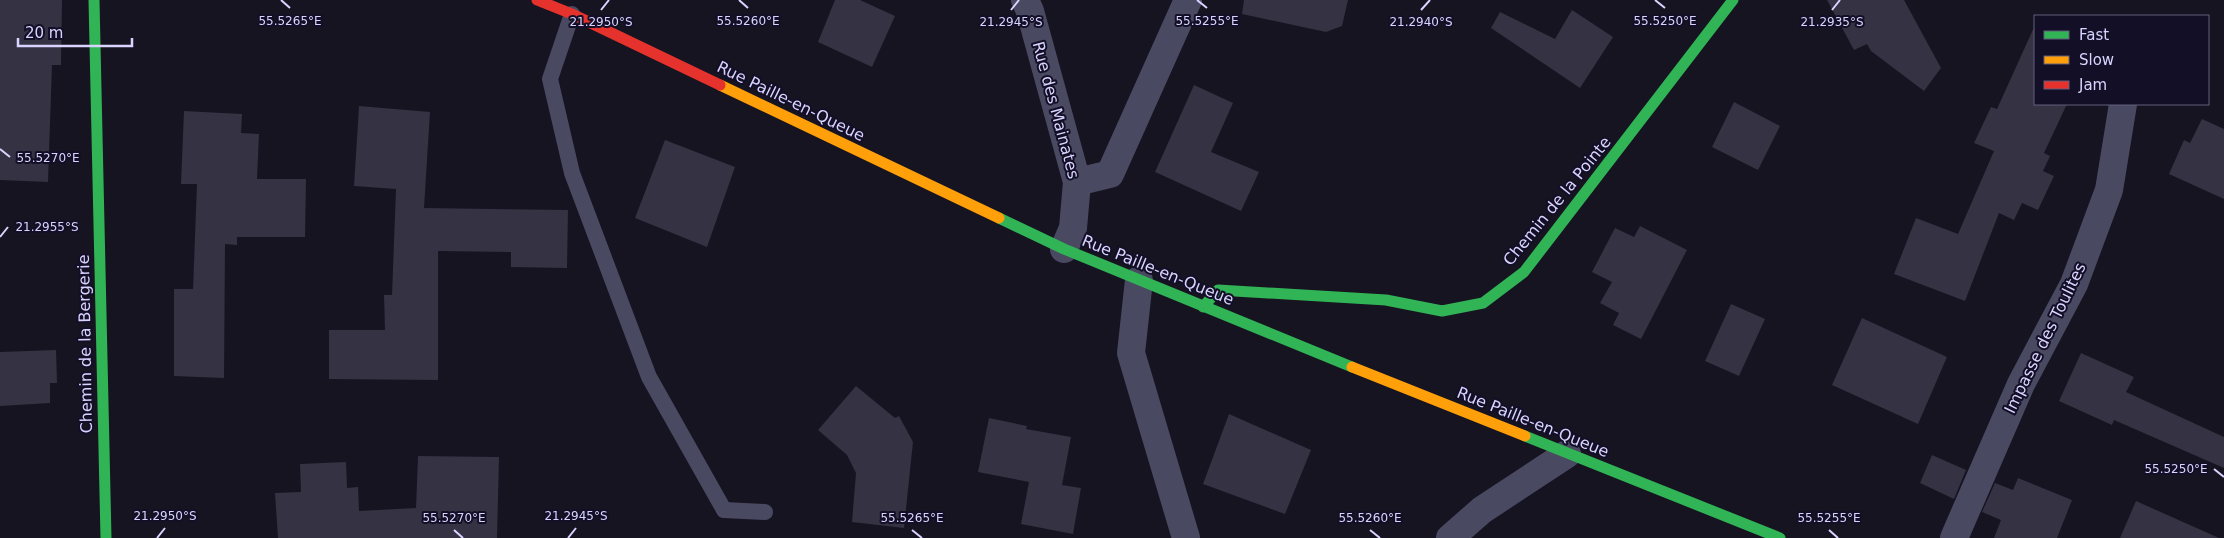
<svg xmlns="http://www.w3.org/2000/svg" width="2224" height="538" font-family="'DejaVu Sans',sans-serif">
<rect width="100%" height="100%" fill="#161421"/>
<!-- building -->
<path fill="#343243" d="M 0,0 L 62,0 L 61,65 L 52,65 L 48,182 L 0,180 Z
M 835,0 L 860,0 L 895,16 L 872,67 L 818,42 Z
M 1244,0 L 1348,0 L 1342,26 L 1326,32 L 1242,14 Z
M 1827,0 L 1904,0 L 1941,68 L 1924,91 L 1871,51 L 1867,44 L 1854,50 Z
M 1572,10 L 1613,37 L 1580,88 L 1491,28 L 1500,12 L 1555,39 Z
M 2035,25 L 2035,104 L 2067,104 L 2044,153 L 2050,156 L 2043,171 L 2054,176 L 2038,210 L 2022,203 L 2014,220 L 1999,213 L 1965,301 L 1894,274 L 1916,218 L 1958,234 L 1994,151 L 1974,143 L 1991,107 L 1997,109 Z
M 1194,85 L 1233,103 L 1211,152 L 1259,172 L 1241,211 L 1155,172 Z
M 1734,102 L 1780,126 L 1758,170 L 1712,147 Z
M 359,106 L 430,112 L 424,208 L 568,210 L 567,268 L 511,267 L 511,252 L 438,251 L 438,380 L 329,379 L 329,330 L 385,330 L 384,295 L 392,295 L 396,189 L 354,186 Z
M 184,111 L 242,114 L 241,133 L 259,134 L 257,179 L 306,179 L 305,237 L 237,237 L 237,245 L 225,244 L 224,378 L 174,376 L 174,289 L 193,289 L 197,184 L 181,184 Z
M 2202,119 L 2224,129 L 2224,199 L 2169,174 L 2184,140 L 2190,143 Z
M 665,140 L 735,167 L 707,247 L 635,218 Z
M 1640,226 L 1687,250 L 1641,339 L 1613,325 L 1619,313 L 1600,303 L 1612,282 L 1592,272 L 1615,228 L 1634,237 Z
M 1731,304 L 1765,319 L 1739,376 L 1705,361 Z
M 1862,318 L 1947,357 L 1918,424 L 1832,385 Z
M 56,350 L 57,383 L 50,383 L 50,403 L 0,406 L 0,352 Z
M 2081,353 L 2134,377 L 2126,392 L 2224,437 L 2224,468 L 2114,420 L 2112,425 L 2059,401 Z
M 856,386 L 895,418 L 899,416 L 913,442 L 904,528 L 852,522 L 856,473 L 847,455 L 818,430 Z
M 1229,414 L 1311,450 L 1285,514 L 1203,484 Z
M 989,418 L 1027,426 L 1026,429 L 1071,437 L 1062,485 L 1081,488 L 1073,534 L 1021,524 L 1029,482 L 978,472 Z
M 1932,455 L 1966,470 L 1954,499 L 1920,483 Z
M 418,456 L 499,457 L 497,538 L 278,538 L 275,493 L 301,492 L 300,464 L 346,462 L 347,488 L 358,487 L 359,511 L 416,508 Z
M 2018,478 L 2072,500 L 2057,538 L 1994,538 L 2001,520 L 1982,512 L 1995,483 L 2013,490 Z
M 2136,501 L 2219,538 L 2120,538 Z"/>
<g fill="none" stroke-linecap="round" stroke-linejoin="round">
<!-- lane -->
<path stroke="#4a4962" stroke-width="16" d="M 572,14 L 550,79 L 572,173 L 649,377 L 724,510 L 765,512"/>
<!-- street -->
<path stroke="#4a4962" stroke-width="28" d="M 1025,0 L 1030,11 L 1077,182 L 1073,228 L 1064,249
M 1077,182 L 1110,174 L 1188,0
M 1139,280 L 1131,353 L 1186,538
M 1450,538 L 1482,510 L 1567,454
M 1954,538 L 2021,384 L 2074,284 L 2109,190 L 2123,104"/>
<!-- fast -->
<path stroke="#30b455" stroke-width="11" d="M 94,0 L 106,538
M 999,218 L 1064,249 L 1352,367
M 1203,307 L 1218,290 L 1386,300 L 1442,311 L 1483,303 L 1524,272 L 1733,0
M 1525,436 L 1780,538"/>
<!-- slow -->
<path stroke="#ff9f0a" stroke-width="11" d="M 720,85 L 999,218
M 1352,367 L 1525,436"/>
<!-- jam -->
<path stroke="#e5322d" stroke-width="11" d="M 537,0 L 572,14 L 720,85"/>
</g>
<!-- ticks -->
<path fill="none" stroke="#d9d4ff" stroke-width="2" d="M 281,0 L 290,8M 739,0 L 748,8M 1197,0 L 1207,8M 1655,0 L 1665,8M 601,10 L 609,0M 1011,10 L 1019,0M 1421,10 L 1430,0M 1832,10 L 1840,0M 0,149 L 10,157M 0,237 L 8,227M 2214,469 L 2224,477M 454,530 L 463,538M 912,530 L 922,538M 1370,530 L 1380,538M 1829,530 L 1838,538M 157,538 L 165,528M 568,538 L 576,528"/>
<g text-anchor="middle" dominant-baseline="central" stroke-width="4" stroke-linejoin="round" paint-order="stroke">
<!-- street labels -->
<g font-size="16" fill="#d9d4ff" stroke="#130f26">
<text transform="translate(791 101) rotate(26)">Rue Paille-en-Queue</text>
<text transform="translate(1056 110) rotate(75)">Rue des Mainates</text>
<text transform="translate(1557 201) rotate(-51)">Chemin de la Pointe</text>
<text transform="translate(1158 270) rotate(22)">Rue Paille-en-Queue</text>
<text transform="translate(2045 338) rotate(-64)">Impasse des Toulites</text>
<text transform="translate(85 344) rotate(-91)">Chemin de la Bergerie</text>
<text transform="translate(1533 422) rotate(22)">Rue Paille-en-Queue</text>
</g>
</g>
<g font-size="12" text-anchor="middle" fill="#d9d4ff" stroke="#130f26" stroke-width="4" stroke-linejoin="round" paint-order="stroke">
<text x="748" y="25">55.5260°E</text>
<text x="1665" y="25">55.5250°E</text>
<text x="290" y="25">55.5265°E</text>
<text x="1207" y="25">55.5255°E</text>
<text x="601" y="26">21.2950°S</text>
<text x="1011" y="26">21.2945°S</text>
<text x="1421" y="26">21.2940°S</text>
<text x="1832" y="26">21.2935°S</text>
<text x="48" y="162">55.5270°E</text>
<text x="47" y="231">21.2955°S</text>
<text x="2176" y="473">55.5250°E</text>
<text x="165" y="520">21.2950°S</text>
<text x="576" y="520">21.2945°S</text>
<text x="454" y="522">55.5270°E</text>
<text x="912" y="522">55.5265°E</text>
<text x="1370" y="522">55.5260°E</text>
<text x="1829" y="522">55.5255°E</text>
</g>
<!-- legend -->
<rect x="2034" y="15" width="175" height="90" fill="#130f26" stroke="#625e7d"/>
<rect x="2044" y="31" width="25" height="8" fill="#30b455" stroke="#625e7d"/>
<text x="2079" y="40" font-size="15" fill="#d9d4ff">Fast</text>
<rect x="2044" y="56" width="25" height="8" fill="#ff9f0a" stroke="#625e7d"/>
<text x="2079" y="65" font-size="15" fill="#d9d4ff">Slow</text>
<rect x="2044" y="81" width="25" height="8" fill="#e5322d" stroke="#625e7d"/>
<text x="2079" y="90" font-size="15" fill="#d9d4ff">Jam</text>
<!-- scale -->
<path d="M18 38v8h114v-8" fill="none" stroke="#d9d4ff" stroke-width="2.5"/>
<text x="25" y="38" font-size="15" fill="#d9d4ff" stroke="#130f26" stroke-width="4" paint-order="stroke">20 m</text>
</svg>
